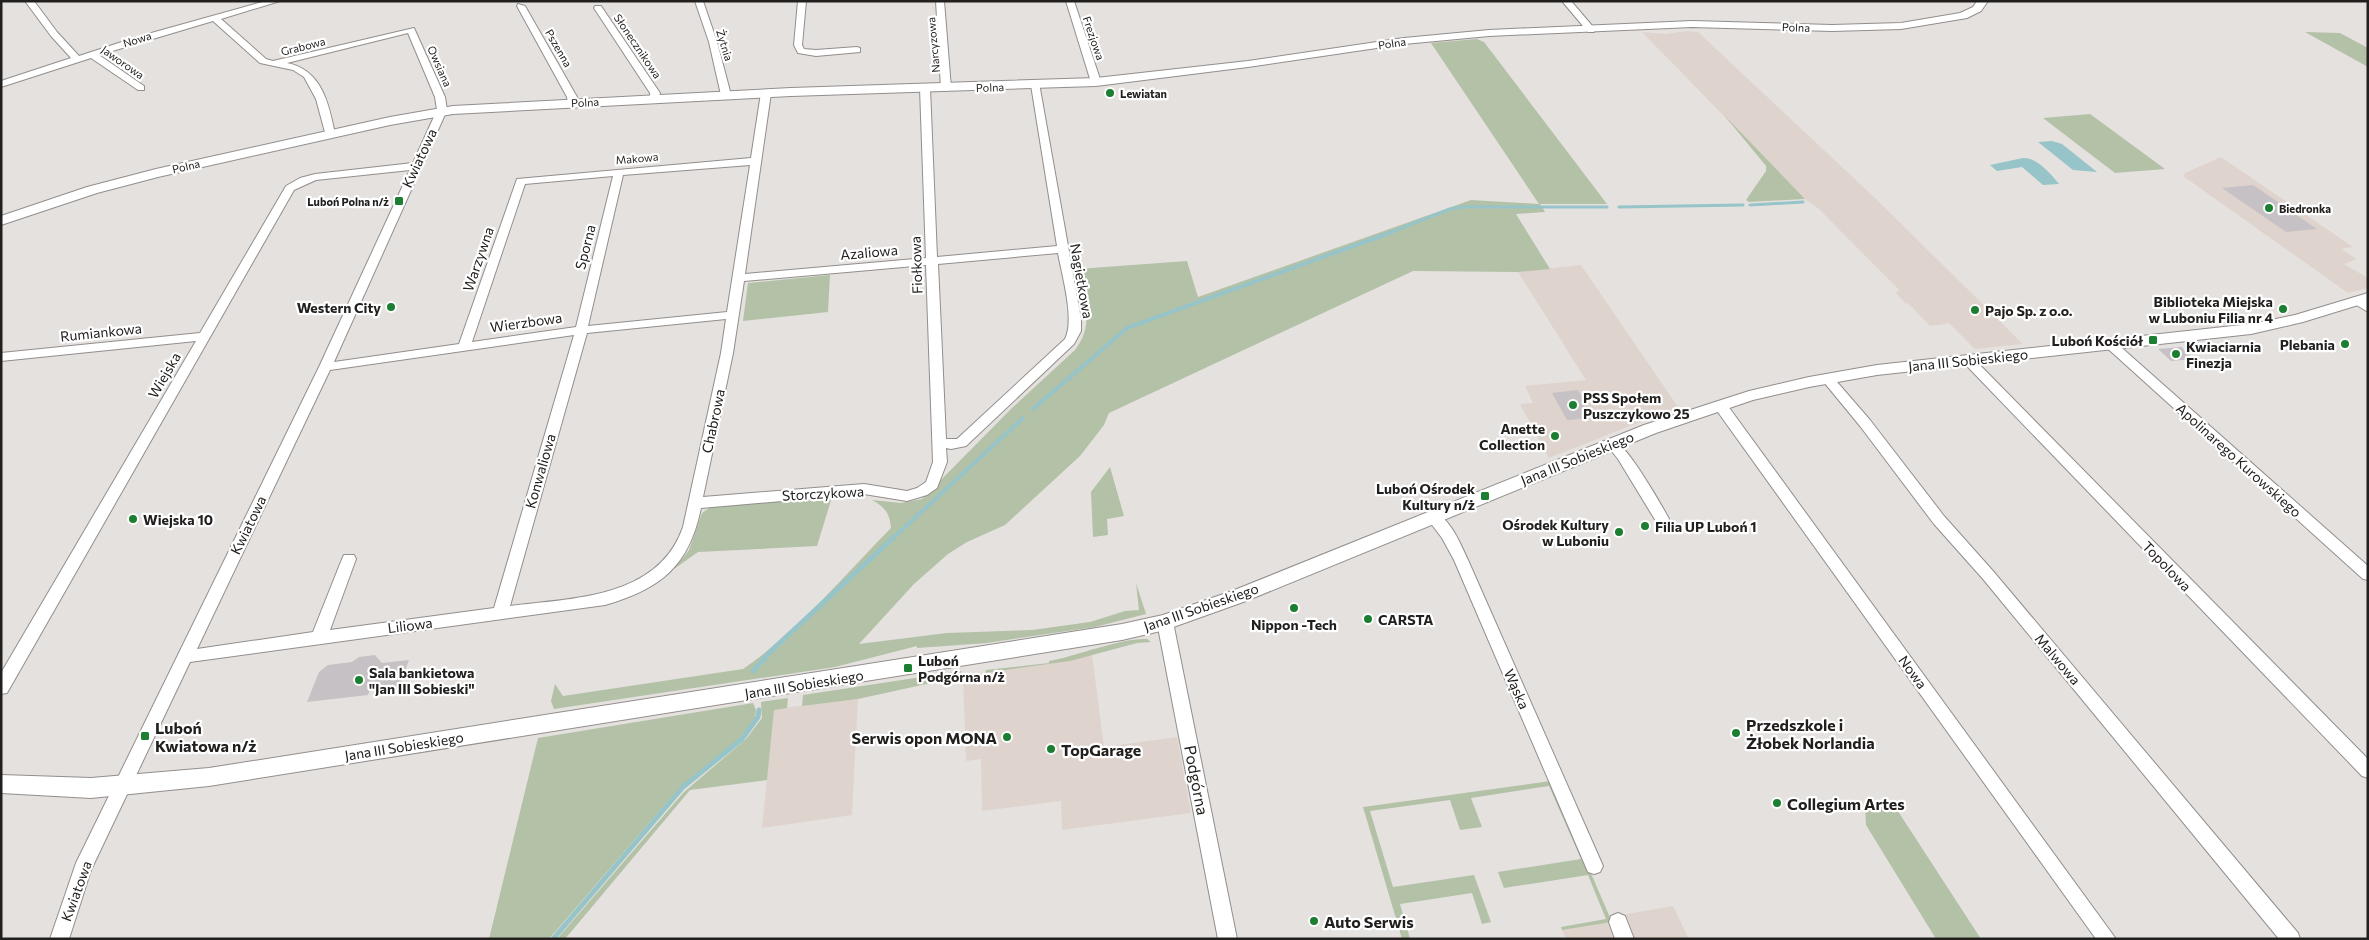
<svg xmlns="http://www.w3.org/2000/svg" width="2369" height="940" font-family="Commissioner,sans-serif">
<rect width="100%" height="100%" fill="#e5e1df"/>
<!-- built -->
<path fill="#dfd3cd" d="M 1686,31 L 1698,32 L 1875,198 L 2023,344 L 1975,349 L 1948,322 L 1946,324 L 1930,326 L 1908,303 L 1906,304 L 1895,292 L 1900,291 L 1819,209 L 1805,199 L 1642,32 L 1666,34 Z
M 2221,157 L 2353,247 L 2341,249 L 2357,259 L 2344,264 L 2368,278 L 2368,288 L 2348,293 L 2183,176 L 2185,173 Z
M 1581,265 L 1678,407 L 1549,458 L 1520,404 L 1533,403 L 1525,386 L 1586,380 L 1518,272 Z
M 1092,654 L 1104,747 L 1177,737 L 1191,813 L 1062,830 L 1061,801 L 982,811 L 981,759 L 966,761 L 963,676 L 1070,661 Z
M 858,699 L 852,815 L 762,828 L 774,709 Z
M 1673,906 L 1689,939 L 1566,939 L 1562,930 L 1612,922 L 1610,917 Z"/>
<!-- green -->
<path fill="#b3c1a7" d="M 2305,32 L 2340,33 L 2368,48 L 2368,67 Z
M 1477,39 L 1484,42 L 1607,204 L 1540,204 L 1545,212 L 1516,214 L 1550,269 L 1518,272 L 1413,271 L 1109,413 L 1104,425 L 1080,456 L 1005,525 L 967,542 L 948,554 L 914,584 L 859,644 L 947,633 L 1032,630 L 1090,622 L 1125,611 L 1139,610 L 1136,583 L 1146,614 L 1095,627 L 1040,635 L 987,643 L 917,648 L 917,646 L 835,667 L 554,709 L 551,701 L 555,684 L 563,696 L 743,669 C 798,631 844,576 891,528 C 890,514 885,507 872,500 L 901,503 L 922,499 L 1012,408 L 1075,350 C 1095,324 1085,298 1078,269 L 1187,261 L 1198,297 L 1471,200 L 1539,204 L 1431,43 Z
M 2090,114 L 2165,169 L 2115,173 L 2043,118 Z
M 1724,115 L 1805,199 L 1749,202 L 1746,200 L 1766,171 L 1766,166 Z
M 830,275 L 828,312 L 743,321 L 748,283 Z
M 1110,467 L 1124,516 L 1107,519 L 1108,535 L 1093,537 L 1091,492 Z
M 832,497 L 817,546 L 698,552 L 674,569 L 689,550 L 702,513 L 712,506 Z
M 1147,639 L 1151,642 L 1137,643 L 1070,661 L 985,673 L 986,670 L 1049,663 L 1049,661 C 1077,656 1120,638 1147,639 Z
M 961,671 L 963,676 L 858,699 L 802,706 L 803,695 Z
M 788,698 L 787,708 L 774,710 L 767,780 L 690,790 L 565,939 L 557,939 L 684,792 L 746,739 L 762,718 L 761,702 Z
M 753,703 L 756,710 L 755,718 L 740,738 L 681,786 L 549,939 L 489,939 L 538,738 Z
M 1551,781 L 1612,922 L 1562,930 L 1561,927 L 1606,919 L 1588,875 L 1504,888 L 1498,872 L 1581,859 L 1549,786 L 1471,798 L 1482,827 L 1460,830 L 1450,800 L 1370,811 L 1393,887 L 1474,875 L 1491,922 L 1482,924 L 1472,893 L 1400,904 L 1410,939 L 1402,939 L 1363,807 Z
M 1892,802 L 1981,939 L 1936,939 L 1866,825 L 1865,806 Z"/>
<!-- water -->
<path fill="#96c4c8" d="M 2052,141 L 2062,144 L 2097,172 L 2073,170 L 2038,142 Z
M 2023,158 C 2036,157 2051,174 2059,184 L 2043,185 L 2022,167 L 1997,171 L 1990,165 Z"/>
<g fill="none" stroke-linecap="round" stroke-linejoin="round">
<!-- stream-far2 -->
<path stroke="#96c4c8" stroke-width="3" d="M 1750,205 L 1803,202
M 1619,207 L 1743,205
M 1389,233 L 1450,209 L 1462,207 L 1607,207"/>
<!-- stream-far1 -->
<path stroke="#96c4c8" stroke-width="4" d="M 1033,409 L 1127,328 L 1392,232
M 892,539 L 1023,418"/>
<!-- stream -->
<path stroke="#96c4c8" stroke-width="5" d="M 753,671 L 772,650 L 893,538
M 553,939 L 683,787 L 742,739 L 758,717 L 759,710"/>
</g>
<!-- building -->
<path fill="#c5c1c4" d="M 2253,185 L 2317,229 L 2286,232 L 2222,188 Z
M 2181,347 L 2194,359 L 2171,361 L 2158,349 Z
M 1578,390 L 1594,418 L 1567,420 L 1552,393 Z
M 375,655 L 382,663 L 409,660 L 399,687 L 394,691 L 384,693 L 372,683 L 368,695 L 307,702 L 319,672 L 328,665 L 352,662 L 359,657 Z"/>
<g fill="none" stroke-linecap="round" stroke-linejoin="round">
<defs>
<path id="minor" d="M 25,1 L 34,1 L 57,32 L 79,56 L 137,37 L 266,1 L 280,1 L 221,19 L 266,59 L 273,61 L 414,28 L 445,97 L 447,110 L 334,362 L 459,344 L 517,179 L 751,158 L 761,93 L 766,90 L 771,93 L 745,274 L 926,258 L 920,88 L 925,85 L 930,88 L 937,257 L 1057,246 L 1031,85 L 1039,83 L 1081,319 L 1081,331 L 1074,344 L 966,446 L 951,449 L 946,448 L 947,462 L 937,488 L 927,495 L 907,501 L 864,494 L 701,508 C 689,566 661,589 605,605 L 190,662 L 91,870 L 69,939 L 50,939 L 76,863 L 319,367 L 410,170 L 316,180 L 294,190 L 7,693 L 1,694 L 1,673 L 196,341 L 1,361 L 1,353 L 200,333 L 286,186 L 300,178 L 315,174 L 413,163 L 437,110 L 435,97 L 408,33 L 287,63 C 322,70 329,104 335,134 L 330,137 L 326,136 L 316,99 L 304,77 L 293,70 L 260,63 L 213,21 L 99,55 L 144,86 L 144,90 L 138,90 L 91,58 L 1,87 L 1,81 L 71,58 L 51,36 ZM 750,165 L 727,312 L 588,326 L 623,175 ZM 613,176 L 576,327 L 472,342 L 525,184 ZM 1058,253 C 1062,276 1075,319 1065,339 L 957,439 L 946,439 L 938,264 ZM 926,265 L 933,462 L 926,482 L 917,488 L 907,491 L 864,484 L 703,497 L 733,353 L 744,281 ZM 726,319 L 721,353 L 683,527 C 658,599 572,598 510,606 L 587,333 ZM 574,335 L 494,608 L 330,630 L 356,559 L 354,555 L 344,555 L 342,559 L 313,632 L 197,649 L 330,370 Z
M 695,1 L 703,1 L 717,42 L 731,95 L 729,97 L 721,95 L 709,42 Z
M 798,1 L 806,1 L 802,45 L 804,49 L 816,50 L 857,47 L 860,48 L 860,52 L 816,56 L 798,53 L 794,45 Z
M 936,1 L 944,1 L 951,88 L 946,91 L 941,88 Z
M 1066,1 L 1074,1 L 1101,82 L 1099,84 L 1091,82 Z
M 1562,1 L 1571,1 L 1594,28 L 1594,32 L 1588,32 Z
M 518,4 L 525,6 L 577,97 L 576,105 L 568,103 L 567,97 L 517,6 Z
M 595,6 L 601,6 L 660,93 L 658,101 L 650,99 L 650,93 L 594,8 Z
M 2356,297 L 2368,303 L 2368,312 L 2350,301 L 2352,298 Z
M 2110,340 L 2114,341 L 2368,566 L 2368,580 L 2363,579 L 2106,347 L 2104,344 Z
M 1968,356 L 1972,357 L 2368,759 L 2368,778 L 2362,776 L 1964,363 L 1962,360 L 1964,357 Z
M 1827,374 L 1831,375 L 1870,420 L 1944,516 L 1993,571 L 2298,933 L 2300,939 L 2279,939 L 1983,579 L 1934,524 L 1860,426 L 1823,381 L 1821,378 Z
M 1720,401 L 1725,402 L 2116,939 L 2096,939 L 1715,408 L 1713,405 Z
M 1613,440 C 1626,443 1661,504 1669,519 L 1667,523 L 1657,523 L 1618,459 L 1606,444 Z
M 1433,512 C 1450,517 1461,545 1468,560 L 1603,866 L 1600,872 L 1594,874 L 1588,872 L 1454,560 L 1442,538 L 1426,517 L 1428,513 Z
M 1165,616 L 1170,618 L 1173,622 L 1237,939 L 1218,939 L 1157,622 L 1160,618 Z
M 1618,913 L 1625,916 L 1634,939 L 1615,939 L 1609,922 L 1611,916 Z"/>
<path id="tertiary" d="M 1977,1 L 1988,1 L 1981,11 L 1967,18 L 1901,29 L 1832,31 L 1692,27 L 1489,36 L 1404,44 L 1248,67 L 1096,86 L 791,96 L 453,114 L 390,125 L 158,177 L 97,193 L 1,225 L 1,216 L 87,187 L 156,169 L 390,117 L 453,106 L 791,88 L 1096,78 L 1248,61 L 1404,38 L 1489,30 L 1692,21 L 1832,25 L 1901,23 L 1960,13 L 1973,7 Z
M 2368,293 L 2368,302 L 2303,322 L 2251,334 L 1877,375 L 1809,387 L 1753,400 L 1656,433 L 1246,601 L 1165,630 L 1122,640 L 209,786 L 91,798 L 1,793 L 1,775 L 91,778 L 209,768 L 1122,624 L 1163,615 L 1232,591 L 1644,425 L 1749,391 L 1809,377 L 1877,365 L 2251,324 L 2295,315 Z"/>
</defs>
<!-- minor casing -->
<use href="#minor" stroke="#928e8c" stroke-width="2"/>
<!-- tertiary casing -->
<use href="#tertiary" stroke="#928e8c" stroke-width="2"/>
<!-- minor -->
<use href="#minor" fill="#fff" fill-rule="evenodd"/>
<!-- tertiary -->
<use href="#tertiary" fill="#fff" fill-rule="evenodd"/>
</g>
<!-- markers -->
<g fill="#1c7e31" stroke="#fff" stroke-width="2">
<circle cx="1110" cy="93" r="5"/>
<rect x="394" y="196" width="10" height="10" rx="2.5"/>
<circle cx="2269" cy="208" r="5"/>
<circle cx="391" cy="307" r="5"/>
<circle cx="2283" cy="309" r="5"/>
<circle cx="1975" cy="310" r="5"/>
<rect x="2148" y="335" width="10" height="10" rx="2.5"/>
<circle cx="2345" cy="344" r="5"/>
<circle cx="2176" cy="354" r="5"/>
<circle cx="1573" cy="405" r="5"/>
<circle cx="1555" cy="436" r="5"/>
<rect x="1480" y="491" width="10" height="10" rx="2.5"/>
<circle cx="133" cy="519" r="5"/>
<circle cx="1645" cy="526" r="5"/>
<circle cx="1619" cy="532" r="5"/>
<circle cx="1294" cy="608" r="5"/>
<circle cx="1368" cy="619" r="5"/>
<rect x="903" y="663" width="10" height="10" rx="2.5"/>
<circle cx="359" cy="680" r="5"/>
<circle cx="1736" cy="733" r="5"/>
<rect x="140" y="731" width="10" height="10" rx="2.5"/>
<circle cx="1007" cy="737" r="5"/>
<circle cx="1051" cy="749" r="5"/>
<circle cx="1777" cy="803" r="5"/>
<circle cx="1314" cy="921" r="5"/>
</g>
<g text-anchor="middle" dominant-baseline="central" stroke-width="4.5" stroke-linejoin="round" paint-order="stroke">
<!-- far-street labels -->
<g font-size="11" fill="#22201f" stroke="#fff">
<text transform="translate(1796 27) rotate(2)">Polna</text>
<text transform="translate(1094 38) rotate(71)">Frezjowa</text>
<text transform="translate(137 39) rotate(-17)">Nowa</text>
<text transform="translate(1392 43) rotate(-8)">Polna</text>
<text transform="translate(725 45) rotate(73)">Żytnia</text>
<text transform="translate(933 45) rotate(-95)">Narcyzowa</text>
<text transform="translate(303 46) rotate(-14)">Grabowa</text>
<text transform="translate(638 46) rotate(56)">Słonecznikowa</text>
<text transform="translate(559 48) rotate(60)">Pszenna</text>
<text transform="translate(123 62) rotate(35)">Jaworowa</text>
<text transform="translate(440 66) rotate(66)">Owsiana</text>
<text transform="translate(990 87) rotate(-2)">Polna</text>
<text transform="translate(585 102) rotate(-3)">Polna</text>
<text transform="translate(637 158) rotate(-5)">Makowa</text>
<text transform="translate(186 166) rotate(-13)">Polna</text>
</g>
<!-- far-poi labels -->
<g font-size="11" font-weight="bold" fill="#22201f" stroke="#fff" text-anchor="start">
<text x="1120" y="93">Lewiatan</text>
<text x="389" y="201" text-anchor="end">Luboń Polna n/ż</text>
<text x="2279" y="208">Biedronka</text>
</g>
<!-- street labels -->
<g font-size="14" fill="#22201f" stroke="#fff">
<text transform="translate(419 158) rotate(-65)">Kwiatowa</text>
<text transform="translate(585 247) rotate(-76)">Sporna</text>
<text transform="translate(869 252) rotate(-5)">Azaliowa</text>
<text transform="translate(478 259) rotate(-71)">Warzywna</text>
<text transform="translate(916 265) rotate(-92)">Fiołkowa</text>
<text transform="translate(1082 281) rotate(80)">Nagietkowa</text>
<text transform="translate(526 322) rotate(-8)">Wierzbowa</text>
<text transform="translate(101 332) rotate(-6)">Rumiankowa</text>
<text transform="translate(1968 360) rotate(-6)">Jana III Sobieskiego</text>
<text transform="translate(164 375) rotate(-60)">Wiejska</text>
<text transform="translate(713 421) rotate(-78)">Chabrowa</text>
<text transform="translate(1577 458) rotate(-22)">Jana III Sobieskiego</text>
<text transform="translate(2239 460) rotate(42)">Apolinarego Kurowskiego</text>
<text transform="translate(540 471) rotate(-74)">Konwaliowa</text>
<text transform="translate(823 493) rotate(-3)">Storczykowa</text>
<text transform="translate(248 525) rotate(-64)">Kwiatowa</text>
<text transform="translate(2167 566) rotate(46)">Topolowa</text>
<text transform="translate(1201 607) rotate(-19)">Jana III Sobieskiego</text>
<text transform="translate(410 625) rotate(-7)">Liliowa</text>
<text transform="translate(2058 659) rotate(50)">Malwowa</text>
<text transform="translate(1913 672) rotate(54)">Nowa</text>
<text transform="translate(804 684) rotate(-9)">Jana III Sobieskiego</text>
<text transform="translate(1517 689) rotate(66)">Wąska</text>
<text transform="translate(404 746) rotate(-9)">Jana III Sobieskiego</text>
<text transform="translate(76 891) rotate(-70)">Kwiatowa</text>
</g>
<!-- poi labels -->
<g font-size="14" font-weight="bold" fill="#22201f" stroke="#fff" text-anchor="start">
<text x="2273" y="301" text-anchor="end">Biblioteka Miejska<tspan x="2273" dy="16">w Luboniu Filia nr 4</tspan></text>
<text x="381" y="307" text-anchor="end">Western City</text>
<text x="1985" y="310">Pajo Sp. z o.o.</text>
<text x="2143" y="340" text-anchor="end">Luboń Kościół</text>
<text x="2335" y="344" text-anchor="end">Plebania</text>
<text x="2186" y="346">Kwiaciarnia<tspan x="2186" dy="16">Finezja</tspan></text>
<text x="1583" y="397">PSS Społem<tspan x="1583" dy="16">Puszczykowo 25</tspan></text>
<text x="1545" y="428" text-anchor="end">Anette<tspan x="1545" dy="16">Collection</tspan></text>
<text x="1475" y="488" text-anchor="end">Luboń Ośrodek<tspan x="1475" dy="16">Kultury n/ż</tspan></text>
<text x="143" y="519">Wiejska 10</text>
<text x="1609" y="524" text-anchor="end">Ośrodek Kultury<tspan x="1609" dy="16">w Luboniu</tspan></text>
<text x="1655" y="526">Filia UP Luboń 1</text>
<text x="1378" y="619">CARSTA</text>
<text x="1294" y="624" text-anchor="middle">Nippon -Tech</text>
<text x="918" y="660">Luboń<tspan x="918" dy="16">Podgórna n/ż</tspan></text>
<text x="369" y="672">Sala bankietowa<tspan x="369" dy="16">"Jan III Sobieski"</tspan></text>
</g>
<!-- near-poi labels -->
<g font-size="16" font-weight="bold" fill="#22201f" stroke="#fff" text-anchor="start">
<text x="1746" y="724">Przedszkole i<tspan x="1746" dy="18">Żłobek Norlandia</tspan></text>
<text x="155" y="727">Luboń<tspan x="155" dy="18">Kwiatowa n/ż</tspan></text>
<text x="997" y="737" text-anchor="end">Serwis opon MONA</text>
<text x="1061" y="749">TopGarage</text>
<text x="1787" y="803">Collegium Artes</text>
<text x="1324" y="921">Auto Serwis</text>
</g>
<!-- near-street labels -->
<g font-size="16" fill="#22201f" stroke="#fff">
<text transform="translate(1197 780) rotate(79)">Podgórna</text>
</g>
</g>
<!-- border -->
<rect width="2369" height="940" fill="none" stroke="#22201f" stroke-width="5"/>
</svg>
